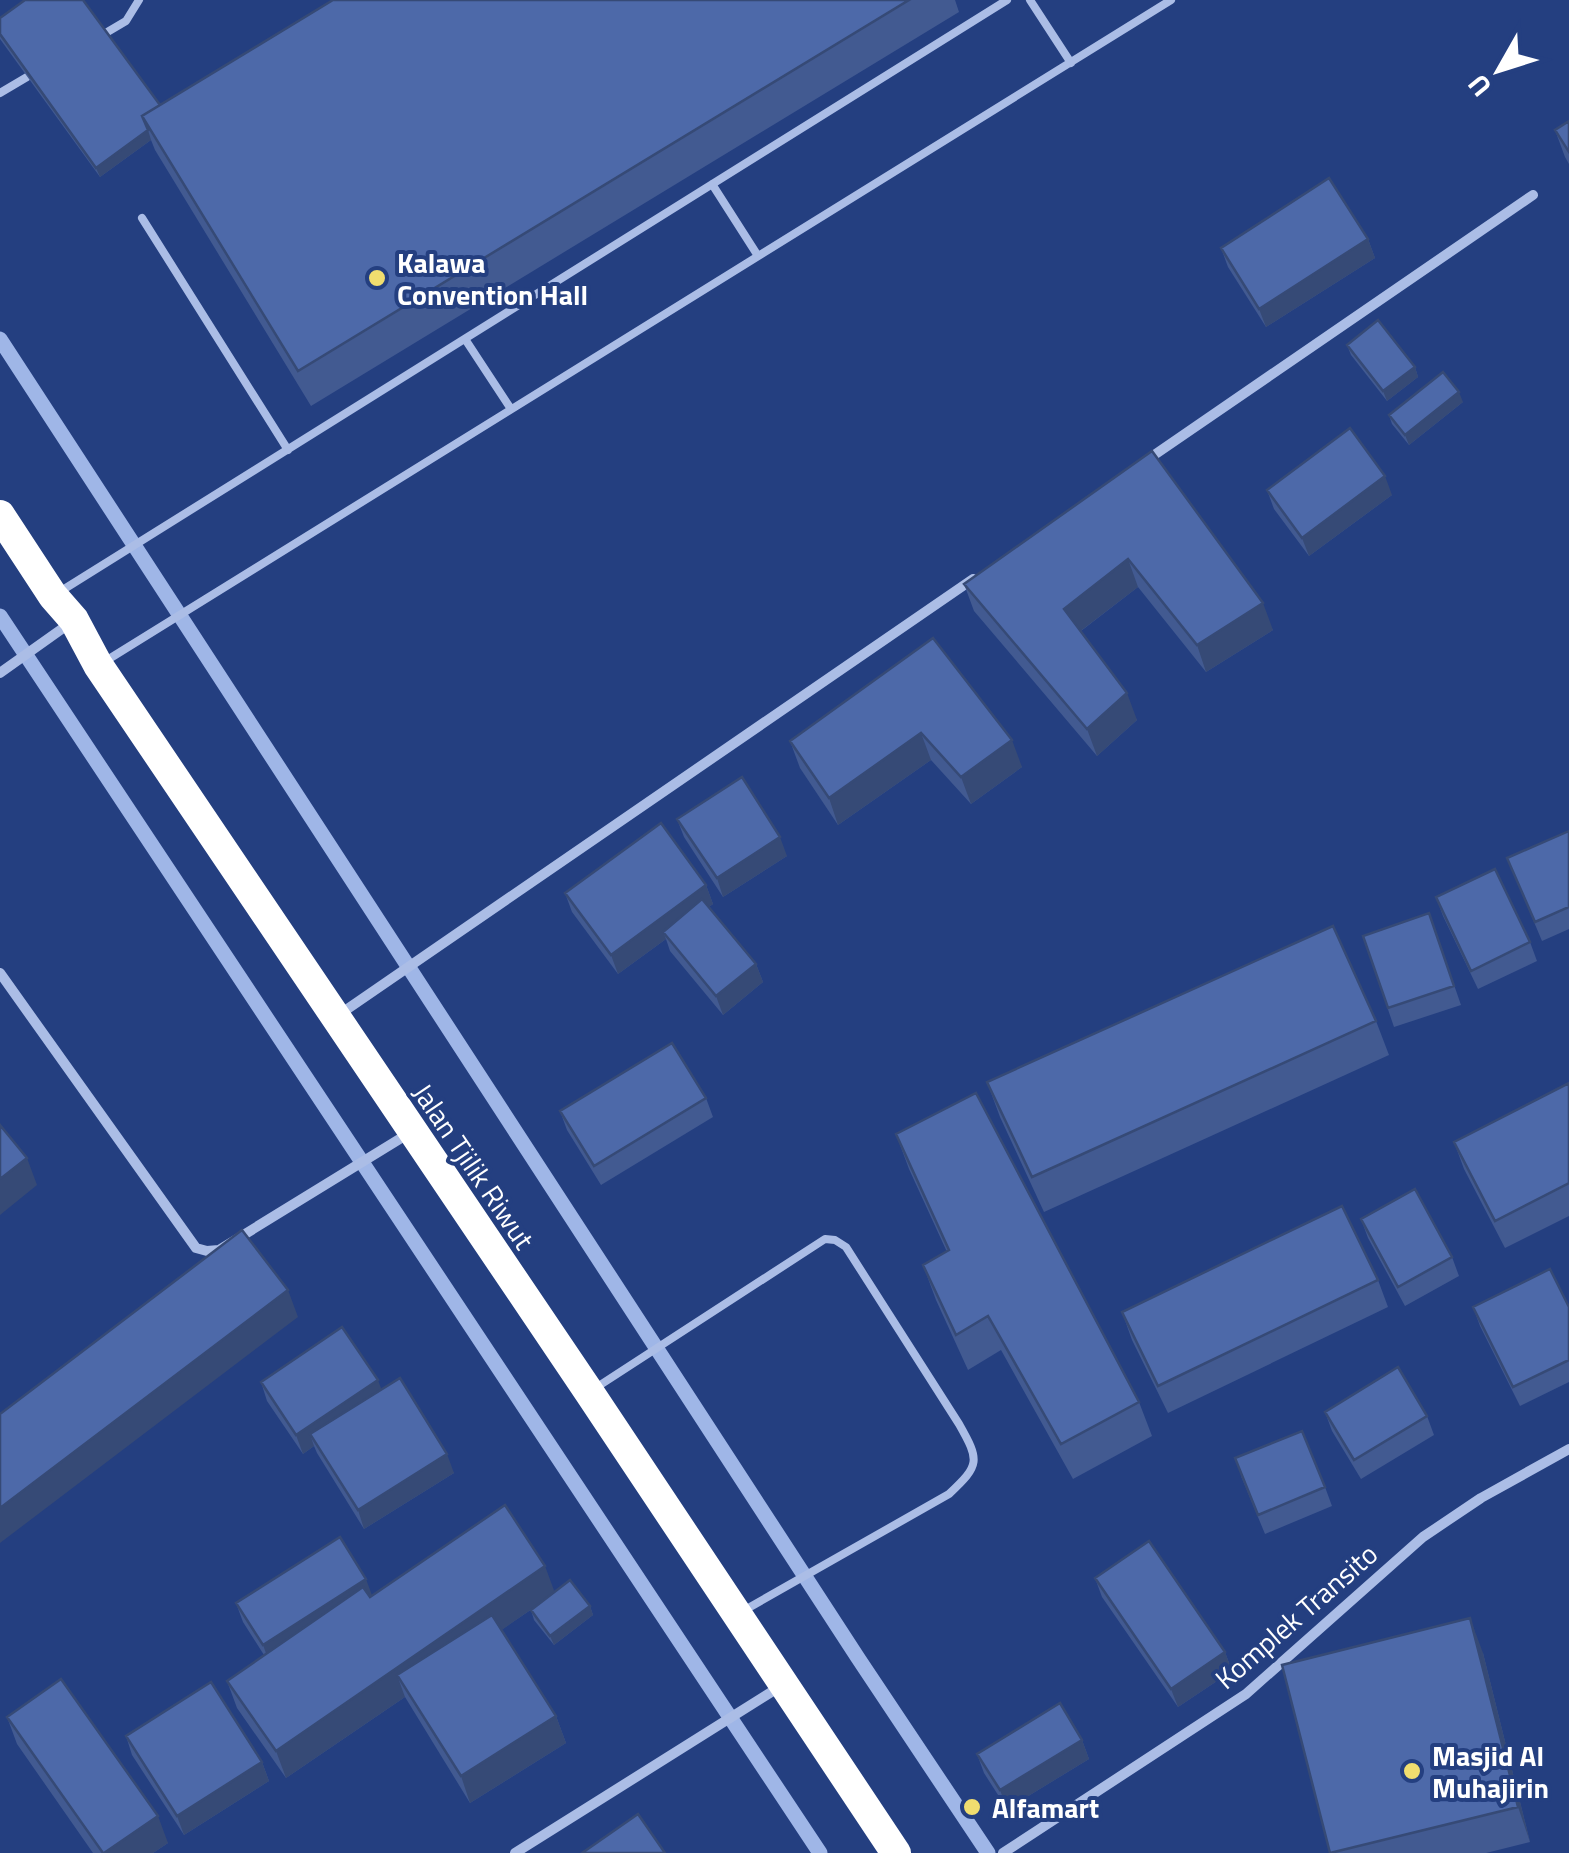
<svg xmlns="http://www.w3.org/2000/svg" width="1569" height="1853" font-family="'Titillium Web',sans-serif">
<rect width="100%" height="100%" fill="#243f80"/>
<g fill="none" stroke-linecap="round" stroke-linejoin="round">
<!-- stream -->
<path stroke="#9fb6e7" stroke-width="15" d="M 0,339 L 858,1658 L 988,1853
M 0,616 L 820,1853"/>
<!-- lane -->
<path stroke="#abbde6" stroke-width="8" d="M 1030,0 L 1071,63
M 104,34 L 126,21 L 139,0
M 0,93 L 27,77
M 712,184 L 758,256
M 142,218 L 288,450
M 465,339 L 511,409
M 61,591 L 1007,0
M 104,662 L 1171,0
M 597,1387 L 825,1239 L 835,1240 L 846,1247 L 959,1424 C 980,1461 980,1465 949,1494 L 743,1611"/>
<!-- street -->
<path stroke="#abbde6" stroke-width="10" d="M 1144,462 L 1533,195
M 0,673 L 73,621
M 0,973 L 196,1248 L 207,1251 L 219,1250 L 411,1132
M 340,1014 L 973,579
M 515,1853 L 781,1686
M 1003,1853 L 1246,1694 L 1423,1537 L 1481,1498 L 1569,1449"/>
<!-- highway -->
<path stroke="#fff" stroke-width="30" d="M 0,515 L 53,596 L 74,620 L 98,665 L 589,1392 L 896,1853"/>
</g>
<!-- wall -->
<path fill="#425a91" d="M 333,0 L 955,0 L 959,12 L 311,406 L 155,150 L 151,140 L 100,177 L 0,39 L 0,18 L 160,105 Z
M 1569,121 L 1569,164 L 1565,157 L 1555,130 Z
M 1368,239 L 1375,258 L 1266,327 L 1228,267 L 1221,248 Z
M 1347,345 L 1415,367 L 1418,377 L 1387,401 L 1351,355 Z
M 1463,402 L 1409,445 L 1392,424 L 1389,415 Z
M 1152,451 L 1273,630 L 1206,672 L 1138,587 L 1081,631 L 1137,720 L 1097,756 L 974,611 L 964,584 Z
M 1267,490 L 1392,495 L 1309,556 L 1274,509 Z
M 933,638 L 1022,767 L 971,804 L 931,760 L 838,825 L 800,768 L 790,741 Z
M 677,819 L 787,856 L 723,897 L 684,837 Z
M 1569,831 L 1569,929 L 1542,941 L 1507,858 Z
M 706,885 L 713,904 L 709,907 L 756,964 L 763,982 L 723,1015 L 670,951 L 666,939 L 618,974 L 572,912 L 565,893 Z
M 1436,897 L 1530,942 L 1537,961 L 1478,989 L 1443,916 Z
M 1429,913 L 1461,1005 L 1394,1027 L 1363,936 Z
M 1376,1021 L 1389,1055 L 1044,1212 L 1000,1117 L 987,1082 Z
M 1569,1083 L 1569,1216 L 1505,1248 L 1464,1169 L 1454,1142 Z
M 706,1098 L 713,1117 L 601,1185 L 567,1130 L 560,1111 Z
M 896,1134 L 1139,1402 L 1152,1436 L 1073,1479 L 1001,1350 L 968,1370 L 936,1300 L 923,1265 L 947,1252 L 909,1169 Z
M 1361,1219 L 1452,1257 L 1459,1276 L 1405,1306 L 1368,1238 Z
M 1378,1280 L 1388,1307 L 1168,1413 L 1132,1340 L 1122,1312 Z
M 1473,1307 L 1569,1307 L 1569,1382 L 1520,1406 L 1480,1326 Z
M 261,1382 L 382,1389 L 454,1473 L 364,1529 L 317,1453 L 314,1446 L 303,1454 L 267,1401 Z
M 1325,1412 L 1427,1416 L 1434,1435 L 1361,1479 L 1332,1431 Z
M 1241,1476 L 1325,1487 L 1332,1506 L 1265,1534 Z
M 1095,1578 L 1225,1652 L 1232,1671 L 1178,1707 L 1102,1597 Z
M 555,1592 L 590,1606 L 593,1615 L 554,1645 L 534,1620 L 531,1610 L 532,1609 L 501,1630 L 556,1716 L 566,1743 L 470,1803 L 405,1697 L 286,1778 L 237,1708 L 227,1681 L 264,1655 L 243,1622 L 236,1603 L 372,1596 Z
M 1483,1653 L 1530,1842 L 1486,1853 L 1330,1853 Z
M 7,1717 L 168,1843 L 153,1853 L 93,1853 L 17,1744 Z
M 126,1736 L 262,1762 L 269,1781 L 184,1835 L 132,1755 Z
M 1082,1740 L 1089,1759 L 1007,1809 L 984,1773 L 977,1754 Z"/>
<!-- shaded-wall -->
<path fill="#364a76" d="M 148,130 L 151,140 L 100,177 L 96,168 Z
M 1368,239 L 1375,258 L 1266,327 L 1259,309 Z
M 1415,367 L 1418,377 L 1387,401 L 1383,391 Z
M 1459,392 L 1463,402 L 1409,445 L 1405,435 Z
M 1385,476 L 1392,495 L 1309,556 L 1302,538 Z
M 1128,559 L 1138,587 L 1074,636 L 1064,609 Z
M 1263,603 L 1273,630 L 1206,672 L 1197,645 Z
M 1127,693 L 1137,720 L 1097,756 L 1087,729 Z
M 921,733 L 931,760 L 838,825 L 829,798 Z
M 1012,740 L 1022,767 L 971,804 L 961,777 Z
M 780,837 L 787,856 L 723,897 L 717,878 Z
M 706,885 L 713,904 L 668,937 L 663,932 L 666,939 L 618,974 L 611,955 Z
M 756,964 L 763,982 L 723,1015 L 716,996 Z
M 27,1158 L 37,1185 L 0,1215 L 0,1179 Z
M 288,1290 L 298,1317 L 0,1543 L 0,1508 Z
M 378,1380 L 385,1399 L 310,1434 L 314,1446 L 303,1454 L 296,1435 Z
M 447,1454 L 454,1473 L 364,1529 L 358,1510 Z
M 545,1566 L 555,1593 L 409,1694 L 397,1675 L 405,1697 L 286,1778 L 276,1751 Z
M 366,1579 L 373,1598 L 270,1664 L 263,1645 Z
M 590,1606 L 593,1615 L 554,1645 L 550,1636 Z
M 1470,1618 L 1483,1653 L 1530,1842 L 1518,1807 Z
M 1225,1652 L 1232,1671 L 1178,1707 L 1171,1689 Z
M 556,1716 L 566,1743 L 470,1803 L 461,1776 Z
M 1082,1740 L 1089,1759 L 1007,1809 L 1000,1790 Z
M 262,1762 L 269,1781 L 184,1835 L 177,1816 Z
M 158,1816 L 168,1843 L 153,1853 L 104,1853 Z"/>
<!-- building -->
<path fill="#4d69a9" stroke="#364a76" stroke-width="2.5" d="M 25,0 L 83,0 L 160,105 L 142,116 L 148,130 L 96,168 L 0,34 L 0,18 Z
M 333,0 L 909,0 L 298,371 L 142,116 Z
M 1569,121 L 1569,152 L 1555,130 Z
M 1329,178 L 1368,239 L 1259,309 L 1221,248 Z
M 1378,320 L 1415,367 L 1383,391 L 1347,345 Z
M 1443,372 L 1459,392 L 1405,435 L 1389,415 Z
M 1350,428 L 1385,476 L 1302,538 L 1267,490 Z
M 1152,451 L 1263,603 L 1197,645 L 1128,559 L 1064,609 L 1127,693 L 1087,729 L 964,584 Z
M 933,638 L 1012,740 L 961,777 L 921,733 L 829,798 L 790,741 Z
M 742,777 L 780,837 L 717,878 L 677,819 Z
M 661,823 L 706,885 L 611,955 L 565,893 Z
M 1569,831 L 1569,907 L 1535,922 L 1507,858 Z
M 1495,869 L 1530,942 L 1471,971 L 1436,897 Z
M 702,899 L 756,964 L 716,996 L 663,932 Z
M 1429,913 L 1454,986 L 1388,1008 L 1363,936 Z
M 1333,926 L 1376,1021 L 1032,1177 L 987,1082 Z
M 672,1043 L 706,1098 L 594,1166 L 560,1111 Z
M 1569,1083 L 1569,1183 L 1495,1221 L 1454,1142 Z
M 976,1093 L 1139,1402 L 1061,1444 L 988,1316 L 956,1335 L 923,1265 L 949,1250 L 896,1134 Z
M 0,1125 L 27,1158 L 0,1179 Z
M 1415,1189 L 1452,1257 L 1398,1287 L 1361,1219 Z
M 1342,1206 L 1378,1280 L 1158,1386 L 1122,1312 Z
M 242,1230 L 288,1290 L 0,1508 L 0,1414 Z
M 1550,1269 L 1569,1307 L 1569,1360 L 1513,1387 L 1473,1307 Z
M 342,1327 L 378,1380 L 296,1435 L 261,1382 Z
M 1398,1367 L 1427,1416 L 1354,1460 L 1325,1412 Z
M 400,1378 L 447,1454 L 358,1510 L 310,1434 Z
M 1302,1431 L 1325,1487 L 1258,1515 L 1235,1458 Z
M 505,1505 L 545,1566 L 276,1751 L 227,1681 L 363,1587 L 370,1597 Z
M 340,1537 L 366,1579 L 263,1645 L 236,1603 Z
M 1149,1541 L 1225,1652 L 1171,1689 L 1095,1578 Z
M 570,1580 L 590,1606 L 550,1636 L 531,1610 Z
M 492,1615 L 556,1716 L 461,1776 L 397,1675 Z
M 1470,1618 L 1518,1807 L 1330,1853 L 1282,1665 Z
M 61,1679 L 158,1816 L 104,1853 L 103,1853 L 7,1717 Z
M 211,1682 L 262,1762 L 177,1816 L 126,1736 Z
M 1060,1703 L 1082,1740 L 1000,1790 L 977,1754 Z
M 638,1814 L 665,1853 L 582,1853 Z"/>
<!-- markers -->
<g fill="#f0dd6f" stroke="#243f80" stroke-width="4">
<circle cx="377" cy="278" r="10"/>
<circle cx="1412" cy="1771" r="10"/>
<circle cx="972" cy="1807" r="10"/>
</g>
<g text-anchor="middle" dominant-baseline="central" stroke-width="8" stroke-linejoin="round" paint-order="stroke">
<!-- poi labels -->
<g font-size="28" font-weight="bold" fill="#fff" stroke="#243f80" text-anchor="start">
<text x="397" y="262">Kalawa<tspan x="397" dy="32">Convention Hall</tspan></text>
<text x="1432" y="1755">Masjid Al<tspan x="1432" dy="32">Muhajirin</tspan></text>
<text x="992" y="1807">Alfamart</text>
</g>
<!-- street labels -->
<g font-size="28" fill="#fff" stroke="#243f80">
<text transform="translate(474 1166) rotate(56)">Jalan Tjilik Riwut</text>
<text transform="translate(1296 1616) rotate(-41)">Komplek Transito</text>
</g>
</g>
<!-- north arrow -->
<g transform="translate(1499 70) rotate(231)" stroke="#243f80" stroke-width="8" paint-order="stroke">
<path d="M0-8L18 38L0 25L-18 38Z" fill="#ffffff"/>
<text y="-15" font-size="28" font-weight="bold" text-anchor="middle" fill="#ffffff">U</text>
</g>
</svg>
